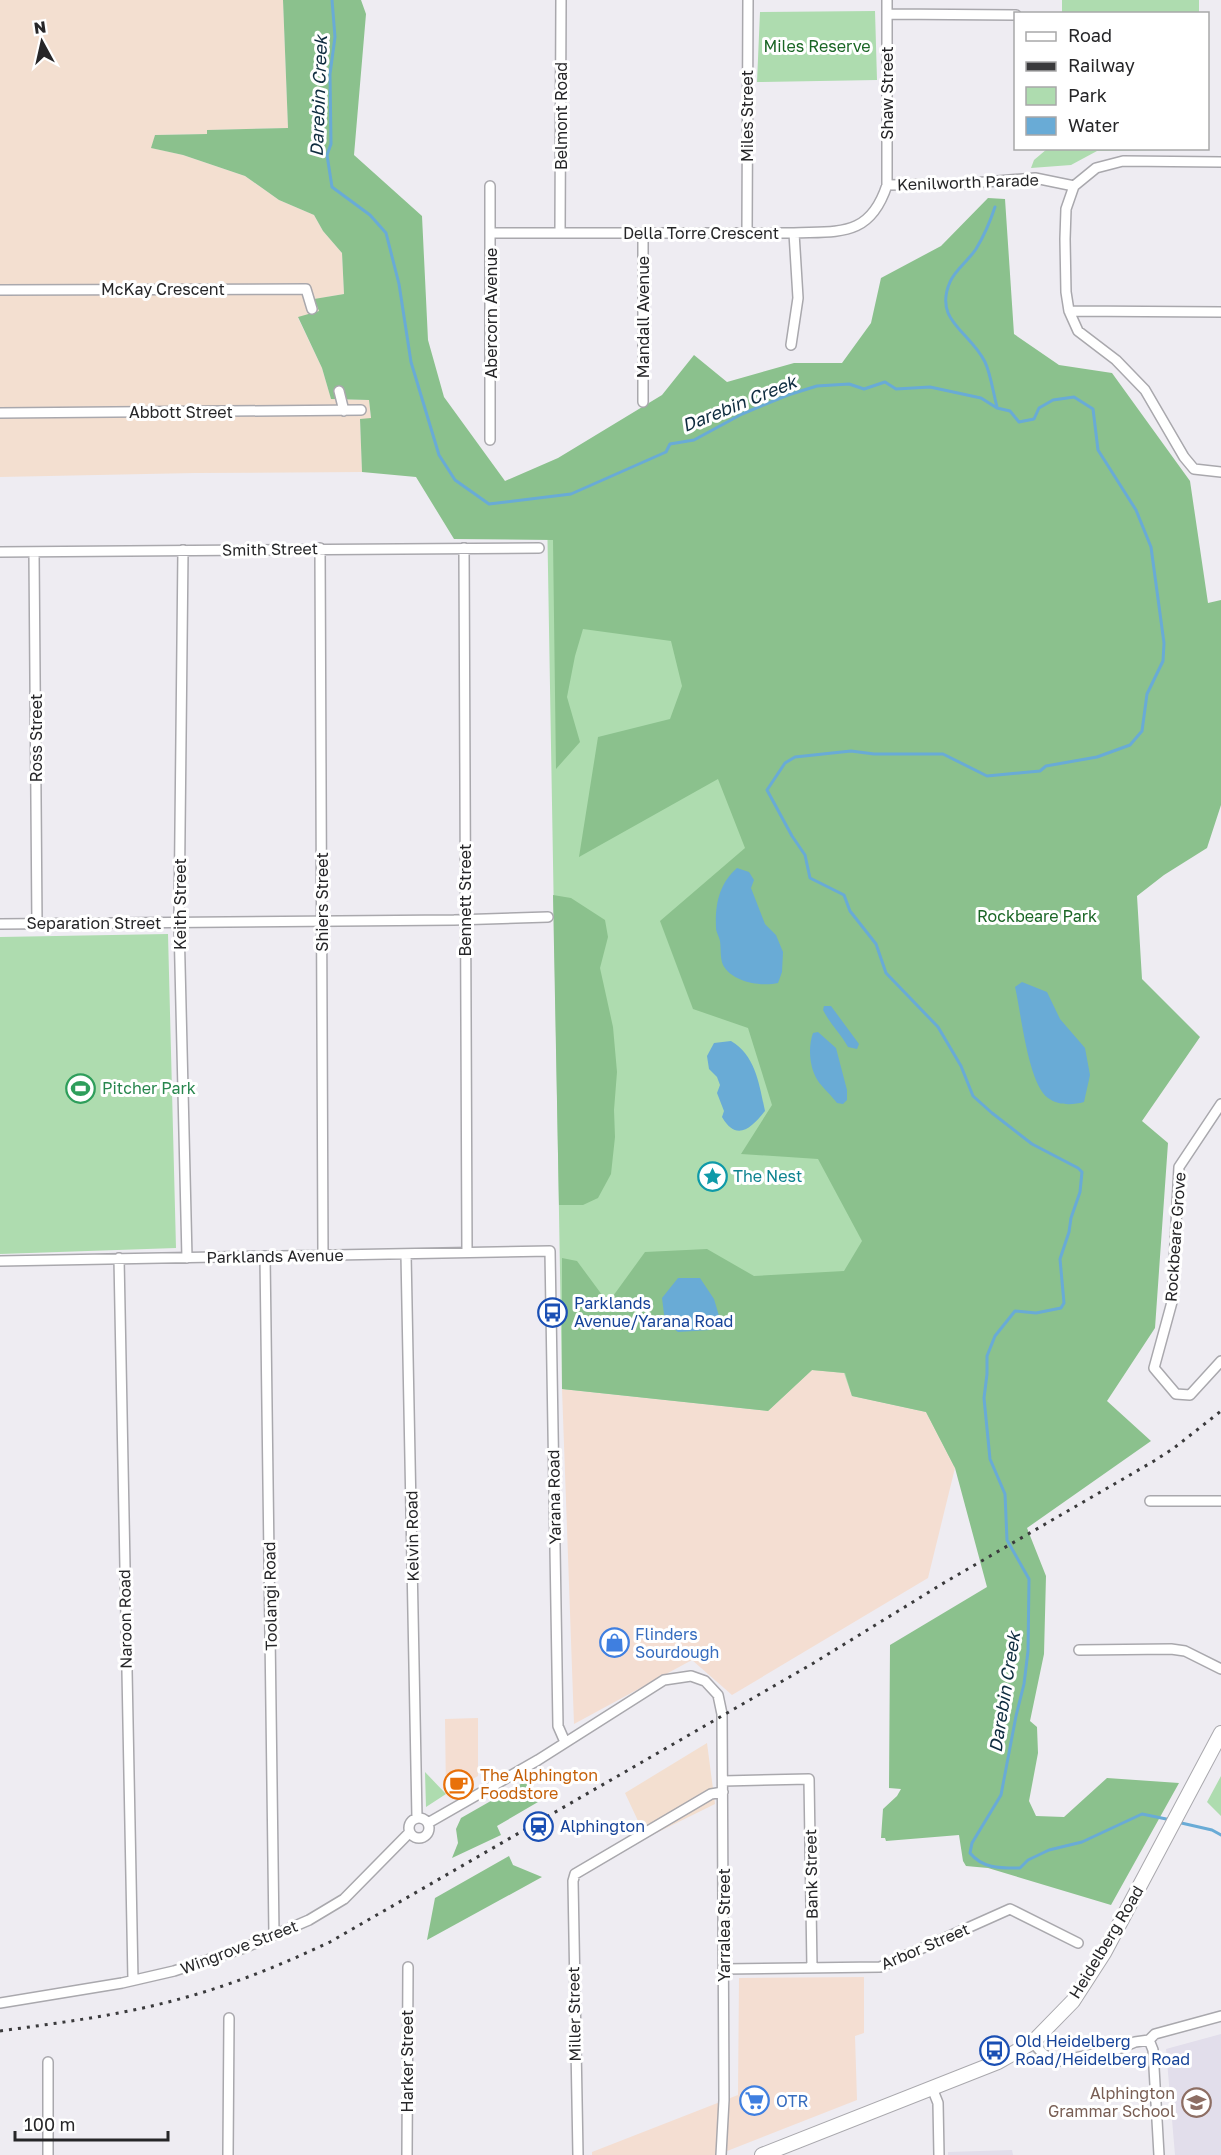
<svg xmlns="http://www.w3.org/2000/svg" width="1221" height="2155" font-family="'Golos Text',sans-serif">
<rect width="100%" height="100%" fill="#eeecf2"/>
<!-- commercial -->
<path fill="#f4ded2" d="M 812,1369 L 845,1373 L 852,1396 L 926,1412 L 955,1468 L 928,1578 L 732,1695 L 692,1660 L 574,1724 L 562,1389 L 768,1411 Z
M 478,1718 L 478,1776 L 446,1794 L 445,1719 Z
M 864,1977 L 864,2033 L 855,2036 L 857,2100 L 717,2155 L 592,2155 L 592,2152 L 738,2095 L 739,1978 Z"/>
<!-- industrial -->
<path fill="#f3dfd0" d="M 0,0 L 283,0 L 288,128 L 208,130 L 207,134 L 155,135 L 152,148 L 183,155 L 245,176 L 279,200 L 314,215 L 323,231 L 342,253 L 344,294 L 315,299 L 320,311 L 298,318 L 322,368 L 331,399 L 369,400 L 371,419 L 360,419 L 362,472 L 195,473 L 0,477 Z
M 707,1743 L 715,1804 L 646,1838 L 625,1793 Z"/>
<!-- built -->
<path fill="#e2deeb" d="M 1221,2034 L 1221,2155 L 1175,2155 L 1166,2049 Z
M 1012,2150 L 1013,2155 L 948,2155 L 948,2152 Z"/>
<!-- green -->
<path fill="#aedcaf" d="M 1062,0 L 1199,0 L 1199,13 L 1062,13 Z
M 875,11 L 877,80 L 757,82 L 760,12 Z
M 1047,149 L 1181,148 L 1181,150 L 1097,151 L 1071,165 L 1031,168 L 1034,160 Z
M 675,466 L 955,1468 L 926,1412 L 852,1396 L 844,1373 L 812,1370 L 768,1411 L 562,1389 L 547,511 Z
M 168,934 L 176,1248 L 0,1254 L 0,937 Z
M 425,1772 L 446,1794 L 426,1807 Z
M 1221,1776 L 1221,1816 L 1207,1802 Z"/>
<!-- forest -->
<path fill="#8bc18d" d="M 283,0 L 361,0 L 366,14 L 354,155 L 422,216 L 428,340 L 444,397 L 505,481 L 558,458 L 662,395 L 694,355 L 727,382 L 794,363 L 842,363 L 871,323 L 881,278 L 941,246 L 988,198 L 1005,199 L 1014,334 L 1059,365 L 1112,373 L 1190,481 L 1208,603 L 1221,600 L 1221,805 L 1207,848 L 1164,875 L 1137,896 L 1142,979 L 1200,1037 L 1142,1121 L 1168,1143 L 1155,1328 L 1107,1401 L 1151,1441 L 1027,1528 L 1046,1576 L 1044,1654 L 1030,1721 L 1037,1727 L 1038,1753 L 1029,1801 L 1036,1816 L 1064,1817 L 1107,1778 L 1179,1783 L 1111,1905 L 988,1868 L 966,1866 L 963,1861 L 959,1835 L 886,1841 L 885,1838 L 881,1838 L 883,1809 L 897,1796 L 901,1789 L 889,1788 L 890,1645 L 987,1587 L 955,1468 L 926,1412 L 852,1396 L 845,1373 L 812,1370 L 768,1411 L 562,1389 L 562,1258 L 577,1261 L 608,1303 L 645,1252 L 707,1249 L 754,1276 L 844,1271 L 862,1241 L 818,1159 L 741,1154 L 772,1105 L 748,1028 L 693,1009 L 660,921 L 745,848 L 718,779 L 579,857 L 598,737 L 670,719 L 682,686 L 671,641 L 583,629 L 575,656 L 567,697 L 580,742 L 556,769 L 553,540 L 454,539 L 416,477 L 362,472 L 360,419 L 371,418 L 369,400 L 331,399 L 322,368 L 298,317 L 319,311 L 314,299 L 344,294 L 342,253 L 323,231 L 314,215 L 279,200 L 245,176 L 183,155 L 151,148 L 155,135 L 207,134 L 207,130 L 288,128 Z
M 553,895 L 571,898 L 605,920 L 608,937 L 600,968 L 613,1027 L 617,1072 L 614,1110 L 615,1137 L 611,1174 L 598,1198 L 583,1205 L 559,1205 Z
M 526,1781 L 538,1802 L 497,1826 L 501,1835 L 452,1858 L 458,1843 L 456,1829 L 461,1818 Z
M 509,1856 L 513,1865 L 542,1877 L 427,1940 L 435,1898 Z"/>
<!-- water -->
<path fill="#69abd6" d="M 737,868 L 749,872 L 754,880 L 751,888 L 765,924 L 776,935 L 783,952 L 782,972 L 778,983 C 761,987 732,982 723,965 C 720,958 721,948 720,941 C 719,936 716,932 716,928 C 715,904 719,884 737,868 Z
M 1022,982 L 1047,992 L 1060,1019 L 1085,1048 L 1090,1075 L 1084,1102 C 1073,1105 1059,1106 1048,1098 C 1028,1084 1021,1012 1015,987 Z
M 824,1006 L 831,1006 L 859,1044 L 857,1049 L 848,1047 C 841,1034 830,1024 823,1010 Z
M 818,1032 L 836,1048 L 847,1090 L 847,1100 L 843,1104 L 837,1103 C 831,1095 823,1088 818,1081 C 809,1067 808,1047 813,1033 Z
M 731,1041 C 756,1056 759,1084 765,1111 C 752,1127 737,1143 722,1117 L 724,1111 L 717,1093 L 720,1085 L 717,1077 L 709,1069 L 707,1056 L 714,1043 Z
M 678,1278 L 700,1278 L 714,1299 L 720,1319 L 710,1330 L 678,1332 L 665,1322 L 662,1298 Z"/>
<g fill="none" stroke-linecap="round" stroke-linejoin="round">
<!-- stream -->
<path stroke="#69abd6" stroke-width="3" d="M 332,0 L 335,37 L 330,74 L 331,144 L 327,155 L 332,187 L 370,215 L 386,233 L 399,284 L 411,362 L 439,455 L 455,480 L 489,504 L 571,494 L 666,452 L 670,444 L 694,440 L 742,414 L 788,395 L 817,386 L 849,384 L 864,389 L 885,382 L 896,389 L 930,387 L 981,398 L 997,408 L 1010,411 L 1019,422 L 1034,419 L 1039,408 L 1053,400 L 1074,397 L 1093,409 L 1098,450 L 1136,510 L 1151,547 L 1164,643 L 1163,661 L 1147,694 L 1142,731 L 1130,745 L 1097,757 L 1046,766 L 1040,771 L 987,776 L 943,754 L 874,754 L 851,751 L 795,757 L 785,763 L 767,790 L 792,836 L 805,855 L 810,878 L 844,895 L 850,911 L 876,944 L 886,973 L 938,1027 L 961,1066 L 973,1096 L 992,1113 L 1032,1144 L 1078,1168 L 1082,1172 L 1080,1192 L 1071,1218 L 1069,1232 L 1060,1259 L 1064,1303 L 1061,1308 L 1036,1313 L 1015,1311 L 995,1336 L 987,1356 L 987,1374 L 984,1398 L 990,1459 L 1005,1494 L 1007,1540 L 1029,1579 L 1028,1651 L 1024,1684 L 1016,1716 L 1001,1795 L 972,1843 L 970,1853 C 983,1869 1001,1868 1020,1868 L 1028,1860 L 1049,1850 L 1082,1842 L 1142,1814 L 1171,1820
M 995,207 C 990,222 984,236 976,249 C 968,261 955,270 950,282 C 933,321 970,331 985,362 C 991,375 993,392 997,407
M 1177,1822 L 1212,1830 L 1221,1835"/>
<defs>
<path id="street" d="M 887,14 L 1016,15
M 887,185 L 960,184 L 1035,178 L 1074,186
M 1074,186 L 1066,209 L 1065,239 L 1066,292 L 1069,311 L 1078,331 L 1116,360 L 1145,390 L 1184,457 L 1194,469 L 1221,472
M 1074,186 L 1096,168 L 1123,161 L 1221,162
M 491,233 L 794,233 C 840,231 870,237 887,185 L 887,0
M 560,233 L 561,0
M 747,233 L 748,0
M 0,290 L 306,289 L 312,309
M 1069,311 L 1221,312
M 791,345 L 798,298 L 794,233
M 339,391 L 344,411
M 643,402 L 643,233
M 0,413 L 361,410
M 490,440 L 490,186
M 320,548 L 323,1255
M 464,548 L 467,1252
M 183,550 L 179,923 L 187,1258
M 0,552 L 539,548
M 34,552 L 37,924
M 0,924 L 454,920 L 548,917
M 1221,1104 L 1179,1167 L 1172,1302 L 1154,1368 L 1176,1394 L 1190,1395 L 1221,1361
M 406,1254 L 417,1818
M 265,1256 L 274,1935
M 119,1258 L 133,1980
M 0,1261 L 550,1251 L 558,1726 L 565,1742
M 1150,1501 L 1221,1501
M 1079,1650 L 1171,1649 L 1185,1651 L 1221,1669
M 723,1781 L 809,1779 L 812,1968
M409 1828a10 10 0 1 1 20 0a10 10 0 1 1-20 0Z
M 428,1823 L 538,1760 L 664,1680 L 691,1676 L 705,1681 L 718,1695 L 722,1714 L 724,2100 L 721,2155
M 724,1969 L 880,1967 L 1010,1909 L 1078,1943
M 0,2003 L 122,1983 L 174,1971 L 244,1948 L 309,1920 L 344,1899 L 410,1832
M 1149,2040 L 1153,2050 L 1159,2155
M 1033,2042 C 1040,2052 1047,2059 1061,2061 L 1121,2048 L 1135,2042 L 1149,2040 L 1155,2034 L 1221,2016
M 932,2088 L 938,2103 L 939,2155
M 48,2155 L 48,2062
M 228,2155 L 229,2018
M 407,2155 L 408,1967
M 578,2155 L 573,1881 L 575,1874 L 711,1794 L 723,1792"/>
<path id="primary" d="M 762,2155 L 998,2062 L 1033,2042 L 1073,2001 L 1104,1953 L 1221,1733"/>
</defs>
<!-- street casing -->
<use href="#street" stroke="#a9a8ad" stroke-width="12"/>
<!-- primary casing -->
<use href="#primary" stroke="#a9a8ad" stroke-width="16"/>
<!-- street -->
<use href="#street" stroke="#fff" stroke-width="9"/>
<!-- primary -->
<use href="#primary" stroke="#fff" stroke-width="14"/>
<!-- rail -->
<path stroke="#3a3a3c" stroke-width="3" stroke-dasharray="3 6" stroke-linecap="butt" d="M 0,2031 C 58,2023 115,2016 172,2001 C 227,1987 279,1966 330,1942 L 812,1664 L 947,1581 L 1154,1461 L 1174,1448 L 1221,1411"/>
</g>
<!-- icons -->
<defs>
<symbol id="stadium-ring" viewBox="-11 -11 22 22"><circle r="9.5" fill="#fff" stroke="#2e9e5b" stroke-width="1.5"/><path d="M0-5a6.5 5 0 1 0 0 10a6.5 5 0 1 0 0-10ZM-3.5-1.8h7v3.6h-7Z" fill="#2e9e5b"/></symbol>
<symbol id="sight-ring" viewBox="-11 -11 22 22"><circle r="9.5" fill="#fff" stroke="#0f9aa8" stroke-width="1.5"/><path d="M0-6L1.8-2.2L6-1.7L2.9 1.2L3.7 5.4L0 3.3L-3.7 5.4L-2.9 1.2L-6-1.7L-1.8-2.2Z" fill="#0f9aa8"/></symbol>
<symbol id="bus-ring" viewBox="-11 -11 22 22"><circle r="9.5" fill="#fff" stroke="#1a4fb4" stroke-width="1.5"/><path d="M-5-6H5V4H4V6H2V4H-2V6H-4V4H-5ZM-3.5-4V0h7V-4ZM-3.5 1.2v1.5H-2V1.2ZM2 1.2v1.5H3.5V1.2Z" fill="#1a4fb4"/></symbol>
<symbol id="shop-ring" viewBox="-11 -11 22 22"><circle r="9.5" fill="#fff" stroke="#3f7fe0" stroke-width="1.5"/><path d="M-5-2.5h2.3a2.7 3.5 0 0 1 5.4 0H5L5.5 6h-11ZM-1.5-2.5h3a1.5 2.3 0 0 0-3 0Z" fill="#3f7fe0"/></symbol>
<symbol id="cafe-ring" viewBox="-11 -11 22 22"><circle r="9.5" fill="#fff" stroke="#e8710a" stroke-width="1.5"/><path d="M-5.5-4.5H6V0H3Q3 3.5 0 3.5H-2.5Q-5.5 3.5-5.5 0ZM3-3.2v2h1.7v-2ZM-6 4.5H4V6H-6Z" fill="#e8710a"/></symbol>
<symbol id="station-ring" viewBox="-11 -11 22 22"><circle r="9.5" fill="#fff" stroke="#1a4fb4" stroke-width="1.5"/><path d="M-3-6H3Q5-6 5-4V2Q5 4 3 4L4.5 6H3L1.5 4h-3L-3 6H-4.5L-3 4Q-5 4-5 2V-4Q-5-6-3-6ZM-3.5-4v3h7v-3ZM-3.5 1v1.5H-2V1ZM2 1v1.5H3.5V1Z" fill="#1a4fb4"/></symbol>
<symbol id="supermarket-ring" viewBox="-11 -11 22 22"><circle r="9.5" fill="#fff" stroke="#3f7fe0" stroke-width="1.5"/><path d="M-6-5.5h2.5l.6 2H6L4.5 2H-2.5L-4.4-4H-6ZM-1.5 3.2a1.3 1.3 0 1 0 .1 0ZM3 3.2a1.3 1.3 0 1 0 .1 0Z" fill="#3f7fe0"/></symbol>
<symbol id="school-ring" viewBox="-11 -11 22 22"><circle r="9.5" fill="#fff" stroke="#8d6e63" stroke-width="1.5"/><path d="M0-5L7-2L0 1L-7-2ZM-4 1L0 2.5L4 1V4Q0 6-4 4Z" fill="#8d6e63"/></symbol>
</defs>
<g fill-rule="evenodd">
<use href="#stadium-ring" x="64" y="1072" width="33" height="33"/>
<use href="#sight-ring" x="696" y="1160" width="33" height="33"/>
<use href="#bus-ring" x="536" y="1296" width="33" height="33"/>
<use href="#shop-ring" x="598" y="1626" width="33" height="33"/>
<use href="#cafe-ring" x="442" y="1768" width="33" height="33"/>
<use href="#station-ring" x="522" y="1810" width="33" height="33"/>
<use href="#bus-ring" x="978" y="2034" width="33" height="33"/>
<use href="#supermarket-ring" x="738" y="2084" width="33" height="33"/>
<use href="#school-ring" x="1180" y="2086" width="33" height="33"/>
</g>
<g text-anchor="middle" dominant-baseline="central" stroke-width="6" stroke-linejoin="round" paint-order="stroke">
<!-- park labels -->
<g font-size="16" fill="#1a6625" stroke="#fff">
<text x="817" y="46">Miles Reserve</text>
<text x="1037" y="916">Rockbeare Park</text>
</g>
<!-- street labels -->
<g font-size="16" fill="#262628" stroke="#fff">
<text transform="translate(887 93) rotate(-90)">Shaw Street</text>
<text transform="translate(561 116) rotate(-90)">Belmont Road</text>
<text transform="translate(747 116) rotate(-90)">Miles Street</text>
<text transform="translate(968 182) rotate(-2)">Kenilworth Parade</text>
<text x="701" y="233">Della Torre Crescent</text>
<text x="163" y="289">McKay Crescent</text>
<text transform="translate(491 313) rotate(-90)">Abercorn Avenue</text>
<text transform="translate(643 317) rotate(-90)">Mandall Avenue</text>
<text x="181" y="412">Abbott Street</text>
<text transform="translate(270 549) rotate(-1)">Smith Street</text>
<text transform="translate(36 738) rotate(-90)">Ross Street</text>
<text transform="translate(465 900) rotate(-90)">Bennett Street</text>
<text transform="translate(322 902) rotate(-90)">Shiers Street</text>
<text transform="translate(180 904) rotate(-90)">Keith Street</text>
<text x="94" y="923">Separation Street</text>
<text transform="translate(1175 1237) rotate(-86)">Rockbeare Grove</text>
<text transform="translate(275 1256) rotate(-1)">Parklands Avenue</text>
<text transform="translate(554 1497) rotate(-91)">Yarana Road</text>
<text transform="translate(412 1536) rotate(-91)">Kelvin Road</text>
<text transform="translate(270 1596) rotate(-91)">Toolangi Road</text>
<text transform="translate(125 1619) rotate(-91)">Naroon Road</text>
<text transform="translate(811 1874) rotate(-91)">Bank Street</text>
<text transform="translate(724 1925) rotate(-90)">Yarralea Street</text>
<text transform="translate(1106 1942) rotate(-59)">Heidelberg Road</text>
<text transform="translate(925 1946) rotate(-23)">Arbor Street</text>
<text transform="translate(239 1947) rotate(-21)">Wingrove Street</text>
<text transform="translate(574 2014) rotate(-91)">Miller Street</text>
<text transform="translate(407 2061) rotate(-90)">Harker Street</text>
</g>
<!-- leisure labels -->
<g font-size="16" fill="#27864d" stroke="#fff" text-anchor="start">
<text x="102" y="1088">Pitcher Park</text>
</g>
<!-- culture labels -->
<g font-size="16" fill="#0d838f" stroke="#fff" text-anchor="start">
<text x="733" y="1176">The Nest</text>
</g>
<!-- transit labels -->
<g font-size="16" fill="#164399" stroke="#fff" text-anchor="start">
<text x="574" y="1303">Parklands<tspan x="574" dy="18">Avenue/Yarana Road</tspan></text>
<text x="560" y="1826">Alphington</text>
<text x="1015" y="2041">Old Heidelberg<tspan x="1015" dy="18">Road/Heidelberg Road</tspan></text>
</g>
<!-- shop labels -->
<g font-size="16" fill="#366cbe" stroke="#fff" text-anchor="start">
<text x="635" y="1634">Flinders<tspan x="635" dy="18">Sourdough</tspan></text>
<text x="776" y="2101">OTR</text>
</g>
<!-- food labels -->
<g font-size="16" fill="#c56008" stroke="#fff" text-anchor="start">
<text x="480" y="1775">The Alphington<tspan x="480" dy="18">Foodstore</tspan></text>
</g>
<!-- education labels -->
<g font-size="16" fill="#785e54" stroke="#fff" text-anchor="end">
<text x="1175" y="2093">Alphington<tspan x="1175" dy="18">Grammar School</tspan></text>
</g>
<!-- water labels -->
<g font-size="18" font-style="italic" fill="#0e2c3f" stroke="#fff">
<text transform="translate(318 96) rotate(-88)">Darebin Creek</text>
<text transform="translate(739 403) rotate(-22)">Darebin Creek</text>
<text transform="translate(1004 1692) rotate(-81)">Darebin Creek</text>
</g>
</g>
<!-- legend -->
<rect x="1014" y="12" width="195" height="138" fill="#ffffff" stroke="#a8a8a9" stroke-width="1.5"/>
<rect x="1026" y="32" width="30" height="9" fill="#ffffff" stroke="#a8a8a9" stroke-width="1.5"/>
<text x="1068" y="42" font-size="18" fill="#262628">Road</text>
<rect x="1026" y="62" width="30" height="9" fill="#3a3a3c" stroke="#a8a8a9" stroke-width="1.5"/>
<text x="1068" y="72" font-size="18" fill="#262628">Railway</text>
<rect x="1026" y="87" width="30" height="18" fill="#aedcaf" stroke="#a8a8a9" stroke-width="1.5"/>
<text x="1068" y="102" font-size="18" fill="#262628">Park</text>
<rect x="1026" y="117" width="30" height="18" fill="#69abd6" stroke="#a8a8a9" stroke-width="1.5"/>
<text x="1068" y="132" font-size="18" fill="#262628">Water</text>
<!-- north arrow -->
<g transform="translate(42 42) rotate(352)" stroke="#ffffff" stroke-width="4.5" paint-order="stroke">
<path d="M0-4.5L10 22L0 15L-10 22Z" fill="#262628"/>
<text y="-9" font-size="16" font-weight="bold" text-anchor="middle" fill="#262628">N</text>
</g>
<!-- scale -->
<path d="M15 2131v9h153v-9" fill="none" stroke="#262628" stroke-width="3"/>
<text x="24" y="2131" font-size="18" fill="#262628" stroke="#ffffff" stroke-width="4.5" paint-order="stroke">100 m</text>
</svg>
